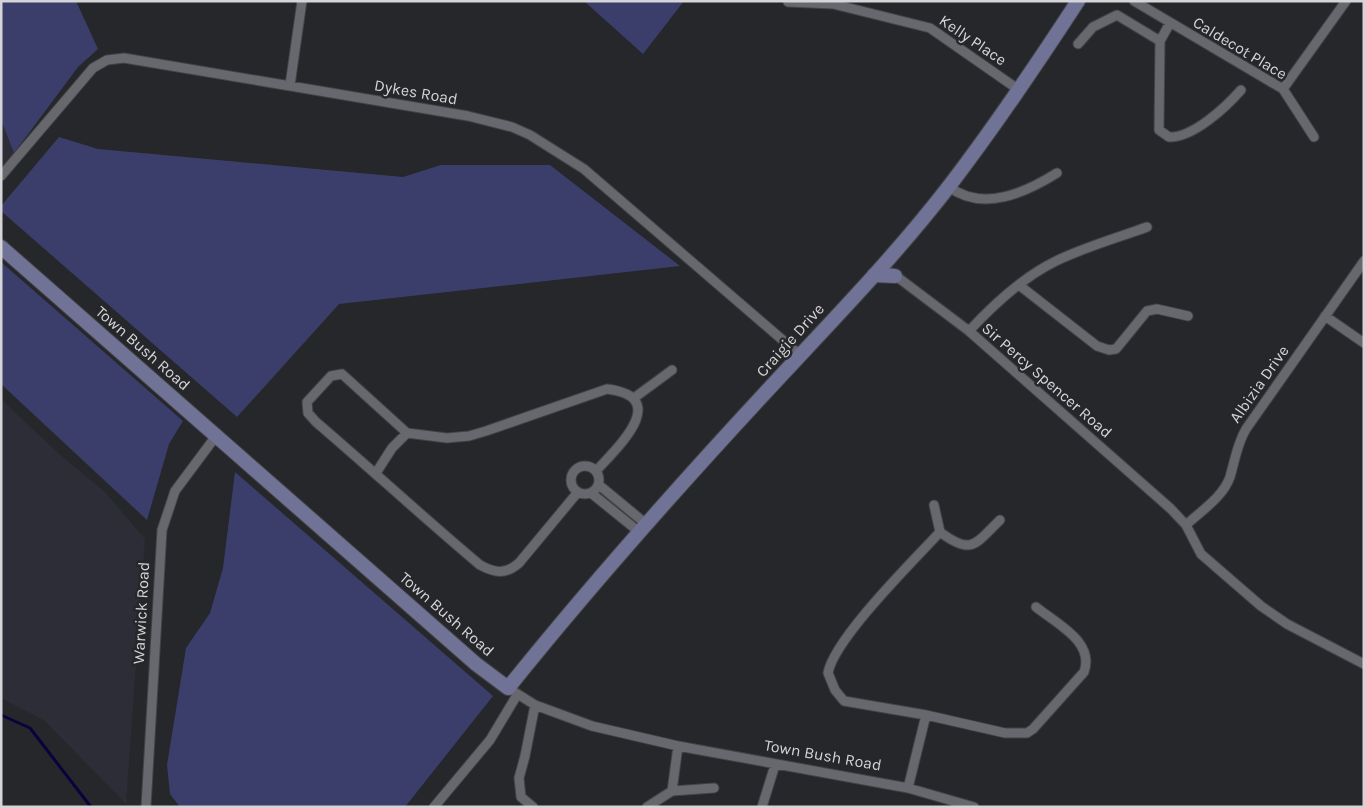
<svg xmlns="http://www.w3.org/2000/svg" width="1365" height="808" font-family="Karla,sans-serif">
<rect width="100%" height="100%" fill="#26272b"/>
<!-- built -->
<path fill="#2c2d37" d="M 1,120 L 14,153 L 1,169 Z
M 1,399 L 58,453 L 105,492 L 145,539 L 126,804 L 45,721 L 1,698 Z"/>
<!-- green -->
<path fill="#3b3e6a" d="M 1,1 L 76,1 L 98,49 L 78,67 L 14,153 L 1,120 Z
M 584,1 L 684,1 L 643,54 Z
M 59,137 L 98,149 L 403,177 L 441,165 L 550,165 L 680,266 L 339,304 L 237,417 L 1,211 L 1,206 Z
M 1,262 L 183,421 L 169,444 L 147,520 L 1,384 Z
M 235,472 L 493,696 L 405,807 L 180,807 L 170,794 L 167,765 L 186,648 L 210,613 L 223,568 Z"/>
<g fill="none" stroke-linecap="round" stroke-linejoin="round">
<!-- stream -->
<path stroke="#0c003d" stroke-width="3" d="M 1,715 L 30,728 L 91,807"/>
<defs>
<path id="street" d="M 1134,1 L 1283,89 L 1314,137
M 788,2 L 833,4 L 930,28 L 1019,90
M 1160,41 L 1170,23
M 1078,44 L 1093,27 L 1117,15 L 1160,41 L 1159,130 L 1169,137 C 1193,138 1226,107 1241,90
M 290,85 L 302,1
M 1283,89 L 1346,1
M 1,176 L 93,68 L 107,60 L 124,58 L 468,116 L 512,127 L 530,135 L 584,169 L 800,355
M 949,187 C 983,212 1025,193 1057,173
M 892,273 L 969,331 L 1171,509 L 1186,525 L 1201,554 L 1261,606 L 1287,624 L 1364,664
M 1019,285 L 1097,346 L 1109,350 L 1116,349 L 1147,311 L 1157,309 L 1188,316
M 1325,316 L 1364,343
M 969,331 C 994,304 1023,277 1056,261 C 1085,247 1117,238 1147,227
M 634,398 L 672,370
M571 480a14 14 0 1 1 28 0a14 14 0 1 1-28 0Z
M 376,473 L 392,448 L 407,433
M 599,485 L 645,523
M 578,492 L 519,563 C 505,575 495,573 480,565 C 424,518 371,469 316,422 L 308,413 L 307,402 L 331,376 L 342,374 L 407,433 L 447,438 L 469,436 L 486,431 L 607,389 C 672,397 618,447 596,471
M 591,493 L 638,531
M 934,505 L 940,532 C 972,556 975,544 1000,520
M 1186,525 C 1201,511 1223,497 1230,477 C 1235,460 1237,444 1246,429 L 1364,261
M 940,532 C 914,560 834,639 828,673 L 835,690 L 844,701 L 926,715 L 1005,733 L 1027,733 L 1033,729 L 1084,672 C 1095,642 1057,624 1036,607
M 508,688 L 535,705 L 592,726 L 678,746 L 908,788 L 974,807
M 908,788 L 926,715
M 672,791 L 678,746
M 146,807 L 162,530 L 175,491 L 216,436
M 434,807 L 490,740 L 517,695
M 533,807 L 521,797 L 519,778 L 525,756 L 535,705
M 647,807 L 672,791 L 714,788
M 762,807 L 775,765"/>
<path id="secondary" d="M 1,247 L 476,664 L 508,688 C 590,586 676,489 765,393 C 827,326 893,259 950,185 C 995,126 1037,64 1078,1
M 874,275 L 895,276"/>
</defs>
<!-- street casing -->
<use href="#street" stroke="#424346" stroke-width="11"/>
<!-- secondary casing -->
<use href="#secondary" stroke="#424346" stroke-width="16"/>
<!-- street -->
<use href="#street" stroke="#67686d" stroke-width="9"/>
<!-- secondary -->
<use href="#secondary" stroke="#707296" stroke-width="14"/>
</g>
<g text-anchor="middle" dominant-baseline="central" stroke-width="5" stroke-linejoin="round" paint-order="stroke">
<!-- street labels -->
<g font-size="16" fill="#d5d5d8" stroke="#26272b">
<text transform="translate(973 40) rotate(34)">Kelly Place</text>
<text transform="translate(1240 48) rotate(31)">Caldecot Place</text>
<text transform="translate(416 92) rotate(10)">Dykes Road</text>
<text transform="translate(790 340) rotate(-48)">Craigie Drive</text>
<text transform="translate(143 348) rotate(41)">Town Bush Road</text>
<text transform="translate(1047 380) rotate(41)">Sir Percy Spencer Road</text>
<text transform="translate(1259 384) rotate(-55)">Albizia Drive</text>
<text transform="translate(141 613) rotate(-87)">Warwick Road</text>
<text transform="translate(447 614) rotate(41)">Town Bush Road</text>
<text transform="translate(823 755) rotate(10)">Town Bush Road</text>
</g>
</g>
<!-- border -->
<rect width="1365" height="808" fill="none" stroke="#d5d5d8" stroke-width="5"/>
</svg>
